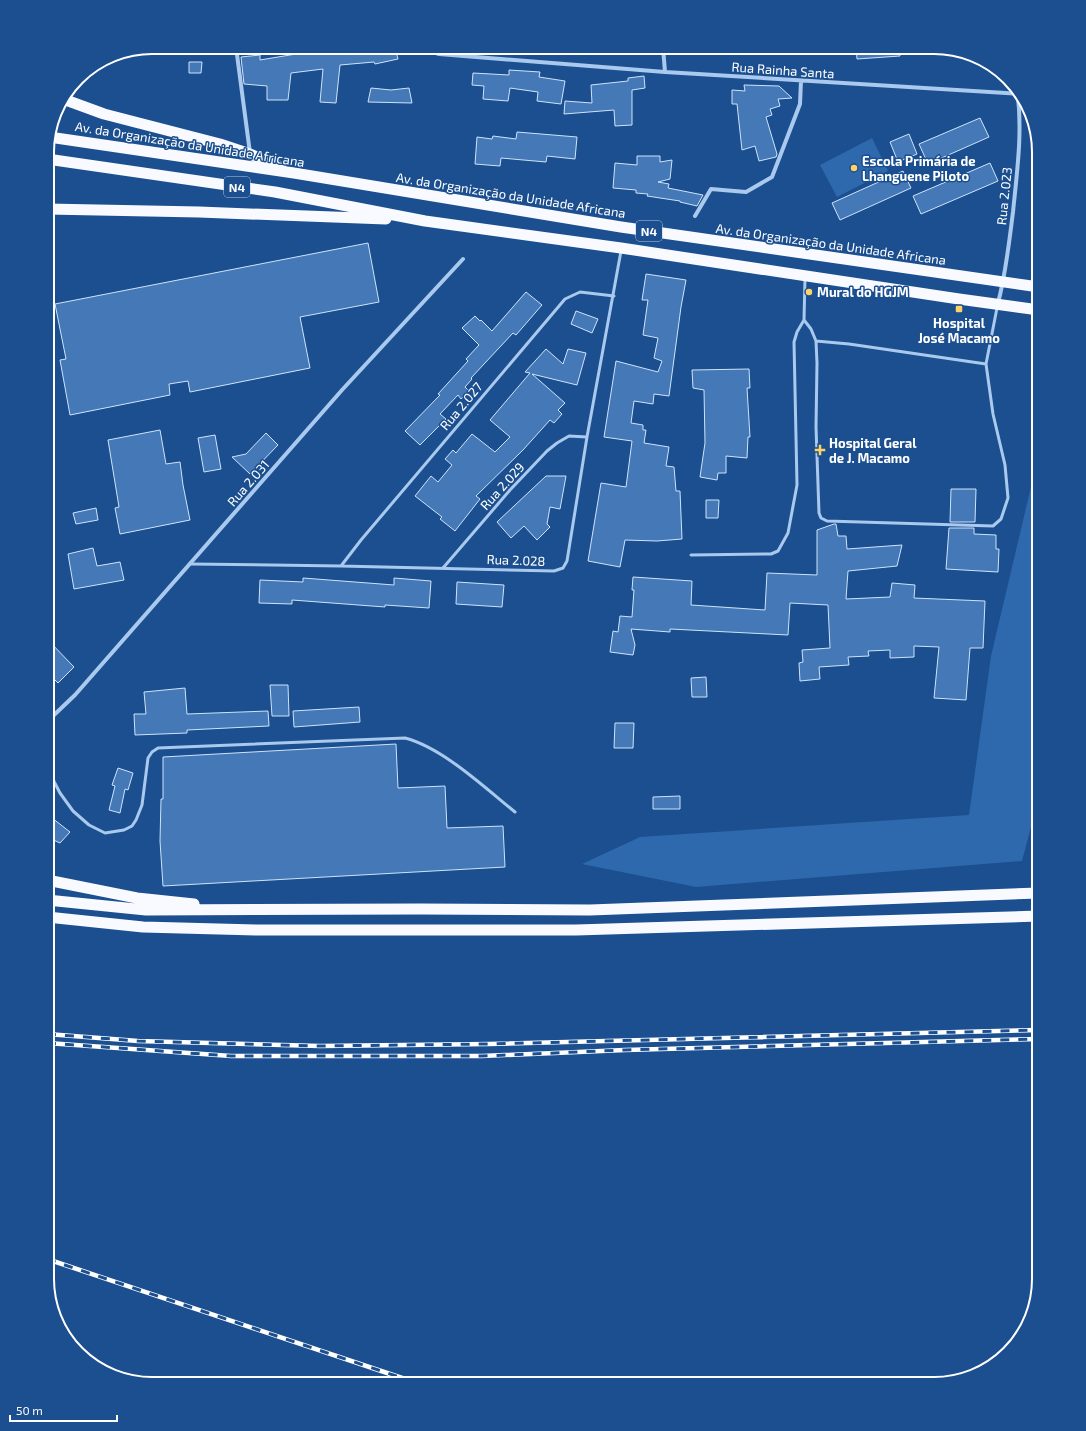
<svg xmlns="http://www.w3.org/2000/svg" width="1086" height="1431" font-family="'Exo 2',sans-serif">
<rect width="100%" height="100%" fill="#1b4f8f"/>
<!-- green -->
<path fill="#2e69ad" d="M 872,138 L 888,171 L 837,197 L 820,165 Z
M 1039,453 L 1039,797 L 1022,861 L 696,887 L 582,864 L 640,837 L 969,815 L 991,656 Z"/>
<!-- building -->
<path fill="#4478b7" stroke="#cfe3fa" d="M 336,47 L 395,47 L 398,59 L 375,64 L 374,62 L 340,65 L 336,103 L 320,102 L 323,69 L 291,73 L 288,100 L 267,100 L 267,86 L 244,84 L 241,57 L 260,55 L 260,60 L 296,54 L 296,52 Z
M 856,47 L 900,47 L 900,56 L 857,59 Z
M 189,62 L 202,62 L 201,73 L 189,73 Z
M 509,70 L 540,72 L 539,77 L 565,81 L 561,104 L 537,101 L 538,92 L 510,88 L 508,101 L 483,99 L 484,86 L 472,85 L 473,73 L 509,75 Z
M 644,76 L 645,88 L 632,90 L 632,125 L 615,126 L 614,110 L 564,114 L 565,101 L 592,103 L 591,85 L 628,81 L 628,78 Z
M 744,85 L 779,86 L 792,98 L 778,99 L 780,106 L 770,109 L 772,115 L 766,117 L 777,154 L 776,157 L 759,161 L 755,146 L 742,150 L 737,104 L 732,104 L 732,90 L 745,91 Z
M 371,88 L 391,90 L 409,88 L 412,103 L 368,102 Z
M 980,118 L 989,137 L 928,164 L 919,144 Z
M 517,132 L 577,137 L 575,159 L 547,156 L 546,162 L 501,158 L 500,166 L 475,164 L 477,137 L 492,139 L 493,136 L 516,139 Z
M 909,134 L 917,154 L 898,162 L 890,142 Z
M 637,156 L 660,156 L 660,162 L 672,160 L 670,179 L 658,182 L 669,184 L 668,188 L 703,195 L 697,206 L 680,202 L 680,201 L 647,196 L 648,194 L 636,193 L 636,190 L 613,188 L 615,163 L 637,165 Z
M 990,163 L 998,181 L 921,214 L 913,196 Z
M 903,171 L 911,188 L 840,220 L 832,203 Z
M 368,243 L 379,302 L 300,317 L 310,368 L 190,392 L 188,381 L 169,384 L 170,395 L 70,415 L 60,360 L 66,359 L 55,304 Z
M 646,274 L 686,280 L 681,307 L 669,396 L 654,394 L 653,404 L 634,401 L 631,423 L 643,425 L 643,430 L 646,430 L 644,443 L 669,447 L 666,466 L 674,467 L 676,491 L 680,491 L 682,539 L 657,541 L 625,540 L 620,567 L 588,561 L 601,483 L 626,487 L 632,441 L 604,437 L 616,361 L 658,372 L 662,361 L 654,358 L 658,338 L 643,335 L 648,300 L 642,300 Z
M 526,292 L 542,305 L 516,335 L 513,333 L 471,378 L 472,379 L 465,387 L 469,391 L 461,399 L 458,395 L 440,414 L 446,419 L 420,445 L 405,431 L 440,395 L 438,394 L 468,361 L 466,359 L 479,345 L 462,328 L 475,316 L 480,321 L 481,320 L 492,331 Z
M 576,311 L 598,319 L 592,333 L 571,324 Z
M 546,349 L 563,364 L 568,349 L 586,353 L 577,385 L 532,374 L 565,403 L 558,410 L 562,414 L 554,423 L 550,420 L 523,450 L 476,496 L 480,499 L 455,531 L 440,519 L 442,517 L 415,496 L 431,476 L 438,482 L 452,465 L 445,459 L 453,450 L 456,453 L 472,434 L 495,452 L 510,437 L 490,420 L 530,373 L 525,372 Z
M 749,369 L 750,388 L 747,388 L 750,437 L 748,437 L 747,458 L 726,456 L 726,473 L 718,473 L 717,480 L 700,477 L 705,443 L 704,390 L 693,388 L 692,370 Z
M 160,430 L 166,464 L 180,462 L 183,485 L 190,520 L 120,534 L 115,508 L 119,507 L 108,440 Z
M 266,433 L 278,445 L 250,474 L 232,457 L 246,454 Z
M 215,435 L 221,469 L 204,472 L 198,438 Z
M 546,476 L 566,476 L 560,509 L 550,507 L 547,524 L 550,527 L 537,540 L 524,526 L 511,538 L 497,522 Z
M 951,489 L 976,489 L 975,522 L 950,522 Z
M 706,500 L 719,500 L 718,518 L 706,518 Z
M 96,508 L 98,520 L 76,524 L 73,513 Z
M 834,524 L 836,524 L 838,536 L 846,536 L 847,549 L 902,545 L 897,566 L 848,571 L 846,599 L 890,597 L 892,583 L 915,585 L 914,598 L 985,601 L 983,648 L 970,648 L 966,700 L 934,698 L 939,647 L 914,646 L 914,657 L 890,658 L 890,650 L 868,651 L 869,656 L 848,657 L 849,665 L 819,667 L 820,679 L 800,681 L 799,663 L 803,662 L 802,650 L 830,648 L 828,605 L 790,603 L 788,635 L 670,629 L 670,632 L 631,629 L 635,645 L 633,655 L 610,652 L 613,631 L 618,632 L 620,616 L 632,617 L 634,590 L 632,590 L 633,577 L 692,581 L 691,605 L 765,610 L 767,573 L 817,575 L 817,530 Z
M 949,528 L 974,528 L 974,534 L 996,535 L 996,549 L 999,549 L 998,572 L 946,569 Z
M 93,548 L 97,566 L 120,562 L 124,580 L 74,589 L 68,554 Z
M 303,578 L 394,585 L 394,578 L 431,581 L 429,608 L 385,605 L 385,607 L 292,600 L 292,604 L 259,603 L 260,580 L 303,582 Z
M 457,582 L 504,585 L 502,607 L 456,604 Z
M 47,639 L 74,667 L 58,683 L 47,672 Z
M 706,677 L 707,697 L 692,697 L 691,678 Z
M 270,685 L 288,685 L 289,716 L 272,716 Z
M 185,688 L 187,714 L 268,711 L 269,726 L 187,730 L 187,733 L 135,735 L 134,714 L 146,714 L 144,692 Z
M 359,707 L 360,722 L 294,727 L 293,711 Z
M 615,723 L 634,723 L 633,748 L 614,748 Z
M 396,744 L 398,788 L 445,786 L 447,828 L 503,826 L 505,867 L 163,886 L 160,841 L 161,799 L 163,799 L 163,757 Z
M 118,768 L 133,773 L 128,790 L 125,789 L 120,813 L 109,810 L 115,786 L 112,785 Z
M 680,796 L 680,809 L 653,809 L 653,797 Z
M 47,814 L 70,832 L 60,843 L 47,837 Z"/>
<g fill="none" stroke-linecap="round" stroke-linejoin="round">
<!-- service -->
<path stroke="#a9c9ee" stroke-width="3" d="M 804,320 L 811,329 L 816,341 L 817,363 L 816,427 L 819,513 L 821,518 L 827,521 L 993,526 L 1001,519 L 1008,498 L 1005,465 L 993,414 L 986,364 L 997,308
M 816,341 L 849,344 L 986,364
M 691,555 L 771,554 L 778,551 L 788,533 L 797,485 L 794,342 L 797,332 L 804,320 L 805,278
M 190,564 L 341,566 L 554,571 L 563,568 L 567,561 L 587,437 L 621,251
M 341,566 L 361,540 L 565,299 L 580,292 L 614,296
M 443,568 L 510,490 L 547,451 L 557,443 L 569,436 L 587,437
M 47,768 L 60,793 L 73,811 L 89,825 L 105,833 L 124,830 L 132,826 L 136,820 L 142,805 L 148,758 L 152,752 L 158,748 L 405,738 C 443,748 484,787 515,812"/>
<!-- minor -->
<path stroke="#a9c9ee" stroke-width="4" d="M 236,47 L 250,153
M 425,47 L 428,50 L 439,54 L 665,72 L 1022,94
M 663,47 L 665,72
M 236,53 L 287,47
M 695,216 L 711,189 L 746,192 L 772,177 L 800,104 L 801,81
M 998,303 C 1006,273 1009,243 1013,212 C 1017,172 1023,130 1017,90
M 47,718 L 54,715 L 75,695 L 342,390 L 463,259"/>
<!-- trunk -->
<path stroke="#f8faff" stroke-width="11" d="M 63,99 L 104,114 L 220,144 L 250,154 L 281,167
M 49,137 L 294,173 L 621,227 L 1039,287
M 47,159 L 275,192 L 425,221 L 621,248 L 959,299 L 1039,310
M 47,209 L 199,212 L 386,219
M 47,880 L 137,898 L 194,904
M 47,900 L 146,910 L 420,909 L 590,910 L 1039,893
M 47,917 L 143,927 L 258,930 L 576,930 L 1039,916"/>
<defs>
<path id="rail" d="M 47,1034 L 138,1041 L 320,1046 L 489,1044 L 1039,1030
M 47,1043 L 231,1056 L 482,1056 L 625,1050 L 1039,1039
M 47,1259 L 420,1384"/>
</defs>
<!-- rail casing -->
<use href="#rail" stroke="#fff" stroke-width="4.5"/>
<!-- rail -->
<use href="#rail" stroke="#1b4f8f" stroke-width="3" stroke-dasharray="9" stroke-linecap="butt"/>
</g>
<!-- markers -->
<g fill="#ffd166" stroke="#1b4f8f" stroke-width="1.5">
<circle cx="854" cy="168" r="4"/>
<circle cx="809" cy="292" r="4"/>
<rect x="955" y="305" width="8" height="8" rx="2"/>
<path d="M818 444h4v4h4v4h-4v4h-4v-4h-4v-4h4z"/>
</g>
<g text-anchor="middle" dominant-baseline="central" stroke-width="3" stroke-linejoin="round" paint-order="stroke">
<!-- shield labels -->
<g fill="#1b4f8f" stroke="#bbcadd" stroke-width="1">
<rect x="224" y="177" width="26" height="20" rx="3"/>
<rect x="636" y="221" width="26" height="20" rx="3"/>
</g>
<g font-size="12" font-weight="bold" fill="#fff">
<text x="237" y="187">N4</text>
<text x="649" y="231">N4</text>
</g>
<!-- street labels -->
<g font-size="13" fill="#fff" stroke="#1b4f8f">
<text transform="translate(783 70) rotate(4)">Rua Rainha Santa</text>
<text transform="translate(190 144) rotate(9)">Av. da Organização da Unidade Africana</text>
<text transform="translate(511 195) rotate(9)">Av. da Organização da Unidade Africana</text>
<text transform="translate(1004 196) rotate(-84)">Rua 2.023</text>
<text transform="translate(831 244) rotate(8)">Av. da Organização da Unidade Africana</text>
<text transform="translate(461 406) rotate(-50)">Rua 2.027</text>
<text transform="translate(248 483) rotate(-49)">Rua 2.031</text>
<text transform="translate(502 486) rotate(-48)">Rua 2.029</text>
<text transform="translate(516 560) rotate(2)">Rua 2.028</text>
</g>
<!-- poi labels -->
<g font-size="13" font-weight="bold" fill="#fff" stroke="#1b4f8f" text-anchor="start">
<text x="862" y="161">Escola Primária de<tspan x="862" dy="15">Lhanguene Piloto</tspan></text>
<text x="817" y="292">Mural do HGJM</text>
<text x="959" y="323" text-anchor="middle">Hospital<tspan x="959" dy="15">José Macamo</tspan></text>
<text x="829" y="443">Hospital Geral<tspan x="829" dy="15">de J. Macamo</tspan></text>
</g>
</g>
<!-- crop -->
<path d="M0 0H1086V1431H0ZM152 54H934A98 98 0 0 1 1032 152V1279A98 98 0 0 1 934 1377H152A98 98 0 0 1 54 1279V152A98 98 0 0 1 152 54Z" fill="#1b4f8f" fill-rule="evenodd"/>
<path fill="none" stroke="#fff" stroke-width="2" d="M152 54H934A98 98 0 0 1 1032 152V1279A98 98 0 0 1 934 1377H152A98 98 0 0 1 54 1279V152A98 98 0 0 1 152 54Z"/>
<!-- scale -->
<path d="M10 1415v6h107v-6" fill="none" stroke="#ffffff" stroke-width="2"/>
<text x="16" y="1415" font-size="12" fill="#ffffff" stroke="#1b4f8f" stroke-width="3" paint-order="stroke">50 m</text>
</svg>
